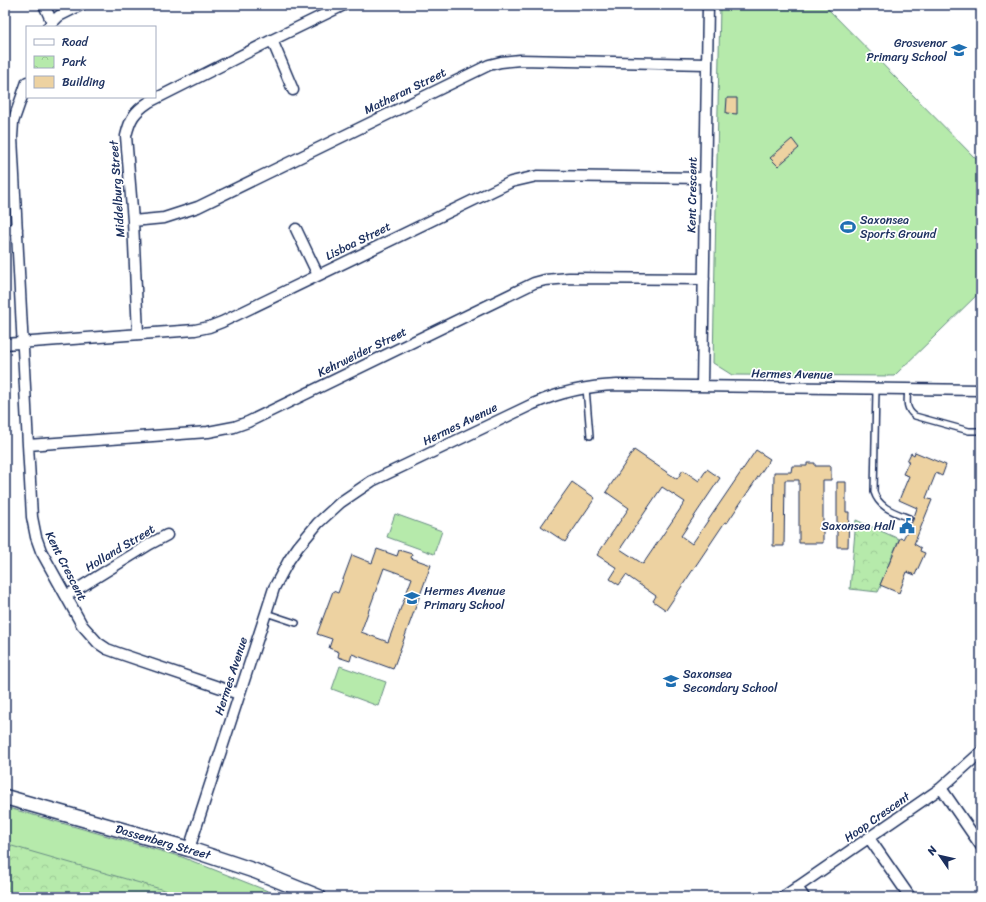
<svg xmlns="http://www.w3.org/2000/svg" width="986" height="902" font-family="Sriracha,sans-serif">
<defs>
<pattern id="park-crowns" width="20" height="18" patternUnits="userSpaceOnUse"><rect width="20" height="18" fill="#b6eaab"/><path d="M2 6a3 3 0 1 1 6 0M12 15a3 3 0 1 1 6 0" fill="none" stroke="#9cc996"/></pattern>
</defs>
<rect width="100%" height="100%" fill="#fff"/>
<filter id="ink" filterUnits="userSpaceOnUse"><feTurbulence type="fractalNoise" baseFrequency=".025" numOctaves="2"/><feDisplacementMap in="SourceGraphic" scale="8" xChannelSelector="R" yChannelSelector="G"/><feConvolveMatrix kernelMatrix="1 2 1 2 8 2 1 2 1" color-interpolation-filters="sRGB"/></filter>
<g filter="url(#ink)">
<!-- green -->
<path fill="#b6eaab" stroke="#688c84" d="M 720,5 L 824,5 L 981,164 L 981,291 L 894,376 L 732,375 L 713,363 Z
M 395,514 L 442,531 L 434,554 L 387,537 Z
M 340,666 L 386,682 L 378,706 L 332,689 Z
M 5,807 L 182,857 L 283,897 L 5,897 Z"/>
<!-- park -->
<path fill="url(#park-crowns)" stroke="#688c84" d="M 856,520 L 899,539 L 880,585 L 881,586 L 878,592 L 850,589 Z
M 5,844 L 171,892 L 181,897 L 5,897 Z"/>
<!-- building -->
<path fill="#edd2a1" stroke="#1b2f5e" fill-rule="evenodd" d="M 727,98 L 737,98 L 737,114 L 726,113 Z
M 792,139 L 799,148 L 778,166 L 770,158 Z
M 634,450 L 677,479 L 683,470 L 699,481 L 707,469 L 720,478 L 681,536 L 692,544 L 756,450 L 770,459 L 727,523 L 725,522 L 666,610 L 653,601 L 656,596 L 626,575 L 619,585 L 610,579 L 617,568 L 597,555 L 629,508 L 606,492 ZM 662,487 L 685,502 L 643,564 L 620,549 Z
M 915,452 L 946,465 L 942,476 L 936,473 L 926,498 L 932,500 L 914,544 L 921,548 L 920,551 L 925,553 L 915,575 L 907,572 L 899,593 L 880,585 L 900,538 L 903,539 L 913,520 L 917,508 L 899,500 L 909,476 L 903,474 L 909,461 L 907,461 L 911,453 L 914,455 Z
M 807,463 L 815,463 L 815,466 L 831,466 L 831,480 L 823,480 L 823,543 L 799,543 L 799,480 L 785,480 L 784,546 L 773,546 L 774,472 L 791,472 L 792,466 L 807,466 Z
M 572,482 L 595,498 L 565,542 L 541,526 Z
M 837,482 L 846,482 L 846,512 L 849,512 L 848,547 L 837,547 Z
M 377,549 L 397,556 L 399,550 L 412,554 L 411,558 L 431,565 L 393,669 L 352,654 L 350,661 L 338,657 L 339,652 L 329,648 L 332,639 L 317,634 L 333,591 L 338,593 L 352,555 L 372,563 ZM 384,568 L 412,578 L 388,642 L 361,632 Z"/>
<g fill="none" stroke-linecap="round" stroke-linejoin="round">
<defs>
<path id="service" d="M 586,388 L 590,436
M 876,389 L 874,492 C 879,508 894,512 909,518
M 908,389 C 907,400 905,409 915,416 L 969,431 L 981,431
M 266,613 L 296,623"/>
<path id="minor" d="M 44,5 L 52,22
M 48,27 L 59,16 L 81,5
M 272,40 L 293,90
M 27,82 L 13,122 L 12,137 L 28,445 L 32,517 L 36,537 L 41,551 L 82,625 L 98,643 L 107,649 L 118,653 L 239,694
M 133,221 L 164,218 L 198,207 L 489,65 L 501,62 L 520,60 L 707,64
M 296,229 L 318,275
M 5,230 L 17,229
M 138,334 L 133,221 L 126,136 C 130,119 134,112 149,102 L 272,40 L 344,5
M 5,344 L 195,330 L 209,327 L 222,322 L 511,182 L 537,176 L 706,178
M 702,386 L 708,5
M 28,445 L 208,432 L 234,427 L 248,422 L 534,283 L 545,280 L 569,278 L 704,279
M 66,596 L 150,544 L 167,535
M 941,788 L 981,846
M 869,838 L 910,897
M 189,849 L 266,613 L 274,588 L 289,560 L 298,547 L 318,523 L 341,502 L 372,481 L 533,404 C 560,392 588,386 617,385 L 981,390
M 797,887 L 804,897
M 783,897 L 941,788 L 981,752"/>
<path id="secondary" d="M 5,797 L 189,849 L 255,871 L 319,897"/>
</defs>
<!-- service casing -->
<use href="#service" stroke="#1b2f5e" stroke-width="8"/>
<!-- minor casing -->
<use href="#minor" stroke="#1b2f5e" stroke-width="13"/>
<!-- secondary casing -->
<use href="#secondary" stroke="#1b2f5e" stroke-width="17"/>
<!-- service -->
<use href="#service" stroke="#fff" stroke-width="5"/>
<!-- minor -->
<use href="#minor" stroke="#fff" stroke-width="10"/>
<!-- secondary -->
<use href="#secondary" stroke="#fff" stroke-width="14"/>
</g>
</g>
<!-- icons -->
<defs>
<symbol id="school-bare" viewBox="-9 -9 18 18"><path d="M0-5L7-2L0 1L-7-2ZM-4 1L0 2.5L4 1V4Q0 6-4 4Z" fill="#1f6fb2" stroke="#fff" stroke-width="2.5" paint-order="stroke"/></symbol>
<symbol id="stadium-bare" viewBox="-9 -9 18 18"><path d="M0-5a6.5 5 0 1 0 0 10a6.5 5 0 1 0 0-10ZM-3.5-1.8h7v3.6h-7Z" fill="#1f6fb2" stroke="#fff" stroke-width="2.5" paint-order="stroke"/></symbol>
<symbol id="civic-bare" viewBox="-9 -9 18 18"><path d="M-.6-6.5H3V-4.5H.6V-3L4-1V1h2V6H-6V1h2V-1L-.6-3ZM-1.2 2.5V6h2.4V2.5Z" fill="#1f6fb2" stroke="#fff" stroke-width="2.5" paint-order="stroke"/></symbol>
</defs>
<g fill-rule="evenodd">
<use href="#school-bare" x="948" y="39" width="22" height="22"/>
<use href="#stadium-bare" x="837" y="216" width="22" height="22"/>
<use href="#civic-bare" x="896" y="515" width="22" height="22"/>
<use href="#school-bare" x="401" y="587" width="22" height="22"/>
<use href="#school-bare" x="660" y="670" width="22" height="22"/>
</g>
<g text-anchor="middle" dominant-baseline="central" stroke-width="3.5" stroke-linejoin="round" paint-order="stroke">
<!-- poi labels -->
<g font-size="12" fill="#1b2f5e" stroke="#fff" text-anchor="start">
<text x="947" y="43" text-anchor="end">Grosvenor<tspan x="947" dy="14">Primary School</tspan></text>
<text x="860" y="220">Saxonsea<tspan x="860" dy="14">Sports Ground</tspan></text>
<text x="895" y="526" text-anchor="end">Saxonsea Hall</text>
<text x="424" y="591">Hermes Avenue<tspan x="424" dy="14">Primary School</tspan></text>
<text x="683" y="674">Saxonsea<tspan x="683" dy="14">Secondary School</tspan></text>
</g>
<!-- street labels -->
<g font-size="12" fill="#1b2f5e" stroke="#fff">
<text transform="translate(405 91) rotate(-26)">Matheran Street</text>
<text transform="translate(117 189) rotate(-94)">Middelburg Street</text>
<text transform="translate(692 195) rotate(-89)">Kent Crescent</text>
<text transform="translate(358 241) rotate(-26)">Lisboa Street</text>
<text transform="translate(362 352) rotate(-26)">Kehrweider Street</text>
<text transform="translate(792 374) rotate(1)">Hermes Avenue</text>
<text transform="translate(460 424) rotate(-26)">Hermes Avenue</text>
<text transform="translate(120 548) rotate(-31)">Holland Street</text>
<text transform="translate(66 566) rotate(63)">Kent Crescent</text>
<text transform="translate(231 676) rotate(-72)">Hermes Avenue</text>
<text transform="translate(877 817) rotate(-35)">Hoop Crescent</text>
<text transform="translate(163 842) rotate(16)">Dassenberg Street</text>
</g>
</g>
<!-- margin -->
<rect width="986" height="902" fill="none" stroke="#fff" stroke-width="20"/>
<rect x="10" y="10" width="966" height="882" fill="none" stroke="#1b2f5e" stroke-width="1.5" filter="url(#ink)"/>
<!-- legend -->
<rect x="26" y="26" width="130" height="72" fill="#ffffff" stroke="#a4acbf"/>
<rect x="34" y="39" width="20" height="6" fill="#ffffff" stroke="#a4acbf"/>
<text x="62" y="46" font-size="12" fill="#1b2f5e">Road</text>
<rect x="34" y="56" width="20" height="12" fill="url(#park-crowns)" stroke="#a4acbf"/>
<text x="62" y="66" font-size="12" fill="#1b2f5e">Park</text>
<rect x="34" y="76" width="20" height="12" fill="#edd2a1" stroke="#a4acbf"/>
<text x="62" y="86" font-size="12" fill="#1b2f5e">Building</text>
<!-- north arrow -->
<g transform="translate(940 856) rotate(304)" stroke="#ffffff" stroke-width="3" paint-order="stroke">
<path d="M0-3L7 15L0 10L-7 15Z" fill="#1b2f5e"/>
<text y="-6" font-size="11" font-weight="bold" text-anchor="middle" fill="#1b2f5e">N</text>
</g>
</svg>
